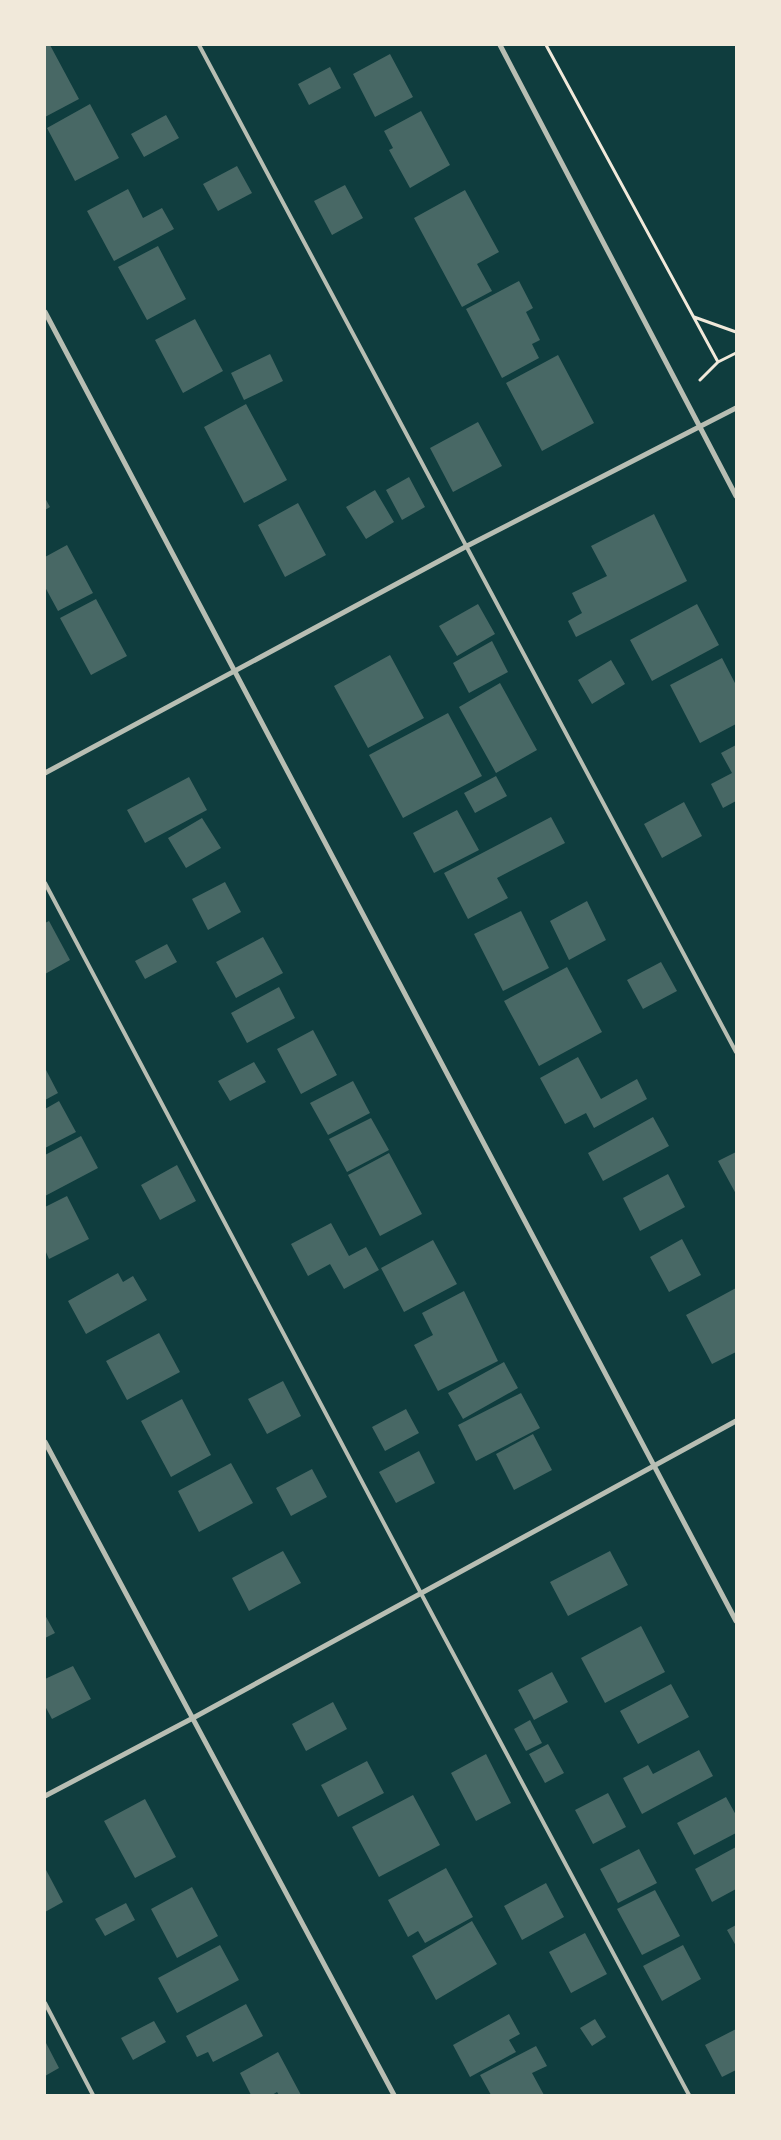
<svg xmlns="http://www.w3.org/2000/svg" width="781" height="2140" font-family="'DejaVu Sans',sans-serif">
<rect width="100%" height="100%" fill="#0f3d3e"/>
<!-- building -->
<path fill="#486865" d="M 45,45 L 50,45 L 79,99 L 45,117 Z
M 390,54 L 413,97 L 375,117 L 353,74 Z
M 330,67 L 341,88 L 309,105 L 298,84 Z
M 90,104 L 119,158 L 75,181 L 47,128 Z
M 421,111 L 450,165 L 410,188 L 389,150 L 393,148 L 384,131 Z
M 166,115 L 179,138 L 144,157 L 131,134 Z
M 237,166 L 252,193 L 218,211 L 203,184 Z
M 345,185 L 363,218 L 332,235 L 314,201 Z
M 128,189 L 143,218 L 162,208 L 174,229 L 114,261 L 87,211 Z
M 465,190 L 499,252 L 477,264 L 492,291 L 462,307 L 414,218 Z
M 158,246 L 186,299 L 147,320 L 118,267 Z
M 519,281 L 533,308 L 526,312 L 540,340 L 532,344 L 539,358 L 502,378 L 466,309 Z
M 195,319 L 223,371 L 183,393 L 155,340 Z
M 270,354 L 283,381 L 244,400 L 231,373 Z
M 558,355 L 594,423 L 542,451 L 506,383 Z
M 246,404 L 287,480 L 244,503 L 204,427 Z
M 478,422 L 502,466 L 453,492 L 430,448 Z
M 409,477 L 425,507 L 402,520 L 386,490 Z
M 375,490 L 394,522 L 366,539 L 346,507 Z
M 45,498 L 50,507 L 45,510 Z
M 298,503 L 326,555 L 285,577 L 258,525 Z
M 654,514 L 687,581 L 576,637 L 568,621 L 582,613 L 572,593 L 607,576 L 591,546 Z
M 67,545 L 93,593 L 58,611 L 45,587 L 45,557 Z
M 96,599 L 127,656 L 91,675 L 60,618 Z
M 478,604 L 495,634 L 457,656 L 439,626 Z
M 697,604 L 719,645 L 652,681 L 630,640 Z
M 492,641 L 508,672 L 469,693 L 453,663 Z
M 390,655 L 424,718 L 368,748 L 334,686 Z
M 722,658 L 736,685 L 736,724 L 700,743 L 670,685 Z
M 611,660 L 625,684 L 592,704 L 578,680 Z
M 500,683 L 537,750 L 496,773 L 459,707 Z
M 448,713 L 482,776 L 403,818 L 369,755 Z
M 736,745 L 736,801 L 723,808 L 711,784 L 732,773 L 721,753 Z
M 496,776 L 507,796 L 475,813 L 464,793 Z
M 189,777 L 207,810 L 145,843 L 127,810 Z
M 684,802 L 702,836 L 662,858 L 644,824 Z
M 457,810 L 479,850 L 434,873 L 413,833 Z
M 551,817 L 565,843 L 497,878 L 508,898 L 468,919 L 444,873 Z
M 202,818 L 221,848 L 186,868 L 168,838 Z
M 225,882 L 241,912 L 208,930 L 192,899 Z
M 587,901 L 606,940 L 569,960 L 550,921 Z
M 521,911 L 549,968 L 503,991 L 474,934 Z
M 49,921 L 70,960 L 45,974 L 45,923 Z
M 263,937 L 283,973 L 236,998 L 216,962 Z
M 167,944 L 177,962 L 145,979 L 135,961 Z
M 661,962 L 677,991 L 643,1009 L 627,980 Z
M 567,967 L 602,1032 L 539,1066 L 504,1001 Z
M 279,987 L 295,1018 L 247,1043 L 231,1013 Z
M 313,1030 L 337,1075 L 301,1094 L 277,1049 Z
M 578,1057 L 601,1099 L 637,1079 L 647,1099 L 594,1128 L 586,1113 L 565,1124 L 540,1078 Z
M 254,1062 L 266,1082 L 230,1101 L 218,1081 Z
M 45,1068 L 58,1093 L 45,1100 Z
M 353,1081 L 370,1113 L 328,1135 L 310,1103 Z
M 59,1101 L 76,1132 L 45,1148 L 45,1109 Z
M 653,1117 L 669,1146 L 603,1181 L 588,1153 Z
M 371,1118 L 389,1150 L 347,1172 L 329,1139 Z
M 81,1136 L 98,1168 L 45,1196 L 45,1155 Z
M 736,1152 L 736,1194 L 718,1161 Z
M 389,1153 L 422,1214 L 380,1236 L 348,1175 Z
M 177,1165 L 196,1201 L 160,1220 L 141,1185 Z
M 668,1174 L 685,1207 L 640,1231 L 623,1198 Z
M 67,1196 L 89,1239 L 49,1259 L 45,1250 L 45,1207 Z
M 331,1223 L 349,1256 L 366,1247 L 379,1270 L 344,1289 L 330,1264 L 308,1276 L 291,1244 Z
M 682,1239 L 701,1275 L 669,1292 L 650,1257 Z
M 433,1240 L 457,1284 L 404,1312 L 381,1268 Z
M 118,1273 L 123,1282 L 133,1276 L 147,1300 L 86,1334 L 68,1301 Z
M 736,1288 L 736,1352 L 712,1364 L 686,1315 Z
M 464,1291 L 498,1361 L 438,1391 L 414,1345 L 433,1335 L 422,1313 Z
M 159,1333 L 180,1372 L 127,1400 L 106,1361 Z
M 504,1362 L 518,1388 L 463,1419 L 448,1393 Z
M 283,1381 L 301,1416 L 267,1434 L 248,1399 Z
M 521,1393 L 540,1428 L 476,1461 L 458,1425 Z
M 182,1399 L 211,1455 L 171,1477 L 141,1421 Z
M 406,1409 L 419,1433 L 385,1451 L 372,1427 Z
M 533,1434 L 552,1470 L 514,1490 L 496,1454 Z
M 419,1451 L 435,1483 L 396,1503 L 379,1472 Z
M 231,1463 L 253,1503 L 199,1532 L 178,1491 Z
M 312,1469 L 327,1497 L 291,1516 L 276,1488 Z
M 283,1551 L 301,1583 L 249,1611 L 232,1578 Z
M 610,1551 L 628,1585 L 568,1616 L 550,1582 Z
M 45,1615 L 55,1633 L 45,1638 Z
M 641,1626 L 665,1672 L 605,1703 L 581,1658 Z
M 73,1666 L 91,1699 L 52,1719 L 45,1706 L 45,1679 Z
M 552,1672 L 568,1702 L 534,1720 L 518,1690 Z
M 671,1684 L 689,1717 L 638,1744 L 620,1711 Z
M 333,1702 L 347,1729 L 306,1751 L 292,1724 Z
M 530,1720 L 542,1743 L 526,1751 L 514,1729 Z
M 548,1744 L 564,1773 L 545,1783 L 529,1754 Z
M 699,1750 L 713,1776 L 642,1814 L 623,1778 L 648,1765 L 653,1774 Z
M 486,1754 L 511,1803 L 476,1821 L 451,1773 Z
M 367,1761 L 384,1793 L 338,1817 L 321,1785 Z
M 608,1793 L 626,1827 L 593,1844 L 575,1810 Z
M 413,1795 L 440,1845 L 379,1877 L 352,1827 Z
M 726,1797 L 736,1815 L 736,1833 L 694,1855 L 677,1823 Z
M 145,1799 L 176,1857 L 135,1878 L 104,1821 Z
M 736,1847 L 736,1889 L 712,1902 L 695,1869 Z
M 639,1849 L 657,1883 L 618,1903 L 600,1869 Z
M 45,1868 L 63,1902 L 45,1912 Z
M 446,1868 L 473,1917 L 425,1943 L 418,1931 L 408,1937 L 388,1900 Z
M 546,1883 L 564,1917 L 522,1940 L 504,1906 Z
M 192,1887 L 218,1936 L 177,1958 L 151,1909 Z
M 655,1890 L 680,1936 L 642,1955 L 617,1909 Z
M 126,1903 L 135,1920 L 105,1936 L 95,1919 Z
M 472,1921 L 497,1964 L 436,2000 L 412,1956 Z
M 736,1925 L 736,1946 L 727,1930 Z
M 585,1933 L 607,1974 L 571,1993 L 549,1952 Z
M 220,1945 L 239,1980 L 177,2013 L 158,1978 Z
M 683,1945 L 701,1979 L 662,2001 L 643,1966 Z
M 246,2004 L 263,2036 L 213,2062 L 208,2052 L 197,2057 L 186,2036 Z
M 509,2014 L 520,2034 L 509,2040 L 516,2052 L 470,2077 L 453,2045 Z
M 595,2019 L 606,2037 L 592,2046 L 580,2028 Z
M 154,2021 L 166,2042 L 133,2060 L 121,2038 Z
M 736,2029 L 736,2070 L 722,2077 L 705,2045 Z
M 45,2041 L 59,2068 L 45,2076 Z
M 536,2046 L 547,2066 L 532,2073 L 544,2095 L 491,2095 L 480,2075 Z
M 278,2052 L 301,2095 L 279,2095 L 277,2092 L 272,2095 L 251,2095 L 240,2073 Z"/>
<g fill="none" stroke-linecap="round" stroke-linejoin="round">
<!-- path -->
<path stroke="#f1e9da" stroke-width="3" d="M 546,45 L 718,362
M 694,317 L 736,332
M 700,380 L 718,362 L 736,353"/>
<!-- service -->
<path stroke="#b8beb3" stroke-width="4" d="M 199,45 L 736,1052
M 45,883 L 433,1616 L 689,2095
M 45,2003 L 93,2095"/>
<!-- minor -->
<path stroke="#b8beb3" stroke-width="5" d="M 500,45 L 736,496
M 45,312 L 736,1621
M 45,773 L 467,546 L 736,408
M 45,1442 L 394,2095
M 45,1796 L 193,1718 L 736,1421"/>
</g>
<!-- border -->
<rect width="781" height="2140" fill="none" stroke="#f1e9da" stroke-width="92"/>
</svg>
